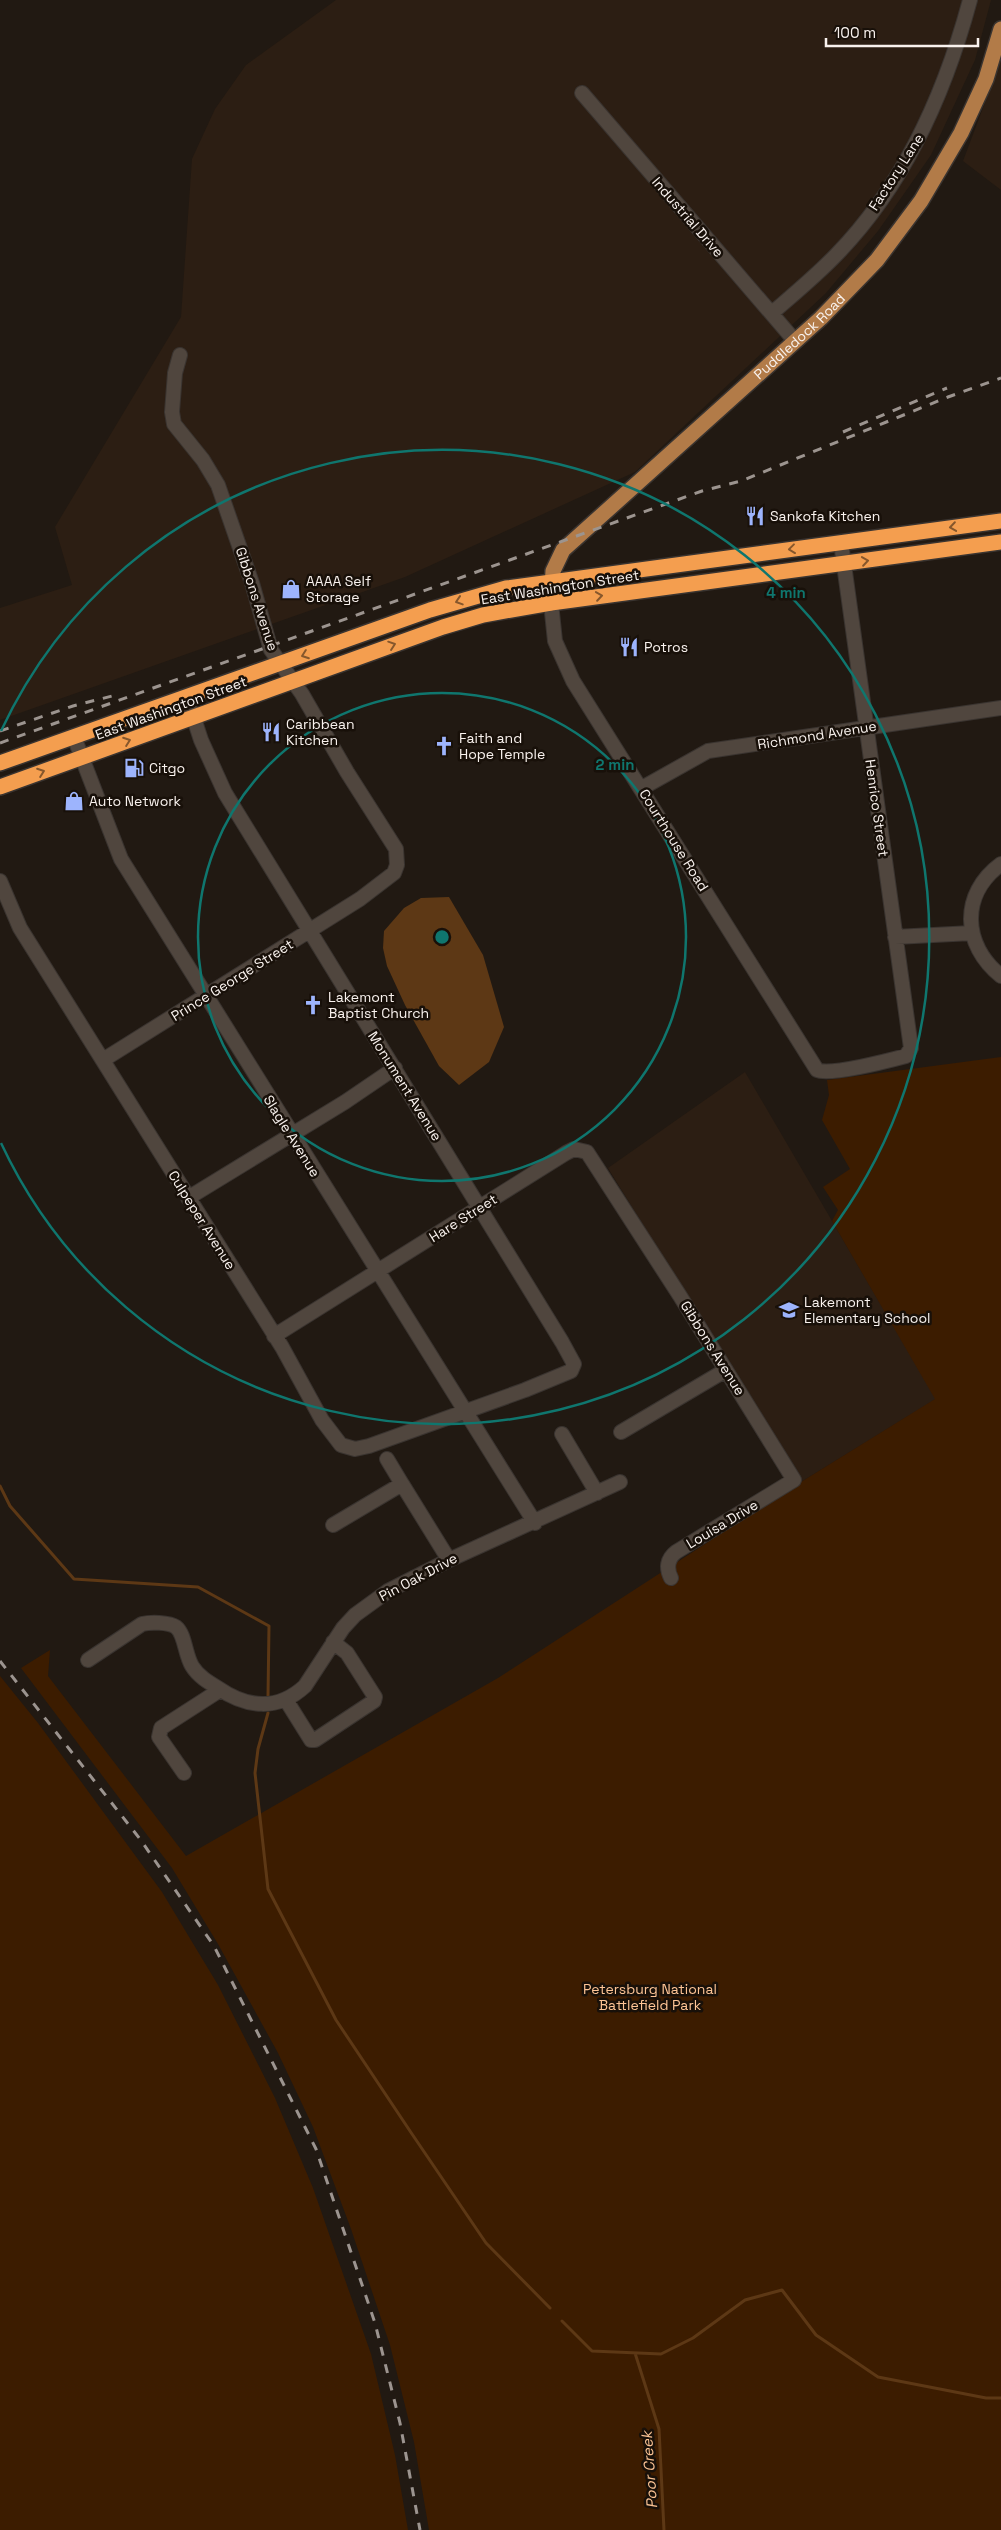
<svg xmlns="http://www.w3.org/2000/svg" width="1001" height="2530" font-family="'Space Grotesk',sans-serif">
<rect width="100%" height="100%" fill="#211912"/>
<!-- built -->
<path fill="#2c1e13" d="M 336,0 L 991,0 L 975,60 L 931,155 L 878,231 L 826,293 L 635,472 L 405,577 L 0,720 L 0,608 L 72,585 L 55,527 L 181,317 L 192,159 L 215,109 L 246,65 Z
M 1001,60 L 1001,190 L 963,161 Z
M 745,1072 L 936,1399 L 801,1482 L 608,1168 Z"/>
<!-- green -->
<path fill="#3c1c00" d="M 1001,1057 L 1001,2530 L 429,2530 L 414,2442 L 390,2345 L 351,2229 L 313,2127 L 278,2053 L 218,1944 L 172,1868 L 21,1668 L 50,1650 L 48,1676 L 186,1856 L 498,1678 L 801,1482 L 935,1399 L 832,1221 L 838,1210 L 823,1187 L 850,1169 L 822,1120 L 829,1095 L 827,1080 Z
M 0,1676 L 38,1723 L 162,1892 L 218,1985 L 275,2098 L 313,2188 L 371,2354 L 395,2455 L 408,2530 L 0,2530 Z"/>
<!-- water -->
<path fill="#5d3815" d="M 449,897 L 483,955 L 504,1027 L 489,1062 L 459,1085 L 439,1066 L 405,1005 L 387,966 L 383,948 L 384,931 L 404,908 L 421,898 Z"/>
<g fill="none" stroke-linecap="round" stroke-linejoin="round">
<!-- stream -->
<path stroke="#5d3815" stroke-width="3" d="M 0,1486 L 10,1506 L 74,1579 L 198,1587 L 269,1626 L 268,1696
M 268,1713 L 258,1749 L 255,1773 L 268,1889 L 336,2020 L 412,2134 L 486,2243 L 550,2308
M 562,2321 L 592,2351 L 661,2354 L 693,2338 L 745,2300 L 782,2290 L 816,2335 L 878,2377 L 986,2398 L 1001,2398
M 635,2353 L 659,2429 L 664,2530"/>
<defs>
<path id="minor" d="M 582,93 L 795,341
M 772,313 C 794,294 817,275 837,254 C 905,184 945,93 970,0
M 551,603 L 555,641 L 573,681 L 817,1070 C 830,1076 891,1060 906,1056 L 911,1048 L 841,543
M 74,737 L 121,859 L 535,1523
M 642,788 L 708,751 L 1001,708
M 1001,864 C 960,894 962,945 1001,976
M 0,881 L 20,928 L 282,1347 L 322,1420 L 341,1445 L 355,1449 L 369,1446 L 525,1390 L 571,1371 L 574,1364 L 562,1342 L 225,793 L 201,740 L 187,697
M 895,937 L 972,933
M 103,1060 L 360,899 L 394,873 L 397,865 L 396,849 L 347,772 L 302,694 L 271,650 L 252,583 L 218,485 L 203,460 L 174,424 L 172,412 L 175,373 L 180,355
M 188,1198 L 345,1102 L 395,1068
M 274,1336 L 566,1153 L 574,1149 L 587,1152 L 680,1296 L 794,1480 L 676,1552 C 667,1559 666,1568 671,1578
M 621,1432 L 726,1370
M 562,1434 L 597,1493
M 387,1459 L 402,1484
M 333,1525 L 402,1484 L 449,1560
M 88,1660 L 142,1624 C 150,1622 169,1622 176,1627 C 185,1634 185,1655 192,1666 C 198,1676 208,1682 218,1688 C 247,1708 278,1711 305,1686 L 343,1628 L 355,1615 L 388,1591 L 449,1560 L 620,1482
M 286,1700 L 311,1740 L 315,1740 L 374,1701 L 375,1697 L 347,1653 L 333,1642
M 184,1773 L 159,1737 L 161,1728 L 220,1690"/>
<g id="major">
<path id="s1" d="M 551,603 L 553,571 L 563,550 L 821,318 L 877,260 L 921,201 L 961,133 L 986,79 L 1001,29"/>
</g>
<path id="highway" d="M 0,763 L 430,610 L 506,588 L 1001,521
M 0,787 L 443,627 L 483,615 L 551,603 L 1001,542"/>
</defs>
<!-- minor casing -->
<use href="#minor" stroke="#3a3430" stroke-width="16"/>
<!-- major casing -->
<use href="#major" stroke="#3a3430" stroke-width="18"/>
<!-- highway casing -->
<use href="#highway" stroke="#3a3430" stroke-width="18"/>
<!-- minor -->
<use href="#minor" stroke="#50463e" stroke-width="14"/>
<!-- major -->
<use href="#major" stroke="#b27b48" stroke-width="15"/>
<!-- highway -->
<use href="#highway" stroke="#f49e4f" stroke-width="15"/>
<!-- rail -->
<path stroke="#9c948f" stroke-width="3" stroke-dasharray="9 9" stroke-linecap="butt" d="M 843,432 L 947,388
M 0,731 L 73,706 L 112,696
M 0,743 L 702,491 L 741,481 L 948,397 L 1001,378
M 0,1661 L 140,1839 L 214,1946 L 316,2149 L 375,2323 L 400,2423 L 420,2530"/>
</g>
<!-- one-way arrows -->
<defs><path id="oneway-chevron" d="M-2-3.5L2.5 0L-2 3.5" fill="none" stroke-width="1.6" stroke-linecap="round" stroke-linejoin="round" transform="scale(1.25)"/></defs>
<g stroke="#86572c">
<use href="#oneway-chevron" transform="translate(953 527) rotate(172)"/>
<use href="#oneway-chevron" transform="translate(792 549) rotate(173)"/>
<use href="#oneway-chevron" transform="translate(865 561) rotate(-8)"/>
<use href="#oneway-chevron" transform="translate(599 596) rotate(-8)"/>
<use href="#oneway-chevron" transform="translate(459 601) rotate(162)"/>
<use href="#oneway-chevron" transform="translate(392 645) rotate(-19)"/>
<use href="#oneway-chevron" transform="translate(305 655) rotate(160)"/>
<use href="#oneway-chevron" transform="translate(127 741) rotate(-20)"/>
<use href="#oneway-chevron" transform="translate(41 772) rotate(-20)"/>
</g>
<!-- distance rings -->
<g fill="none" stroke="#0f766e" stroke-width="2.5">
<circle cx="442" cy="937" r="244"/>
<path d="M1 731A487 487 0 1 1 1 1143"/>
</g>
<!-- icons -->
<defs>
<symbol id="restaurant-bare" viewBox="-9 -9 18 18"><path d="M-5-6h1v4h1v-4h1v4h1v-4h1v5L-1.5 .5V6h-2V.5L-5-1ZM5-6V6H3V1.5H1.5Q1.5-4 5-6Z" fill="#9db4fd" stroke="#181009" stroke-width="2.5" paint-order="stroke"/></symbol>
<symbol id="shop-bare" viewBox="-9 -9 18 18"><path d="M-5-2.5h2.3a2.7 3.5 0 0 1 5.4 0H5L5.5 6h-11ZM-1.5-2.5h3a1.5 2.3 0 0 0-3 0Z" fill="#9db4fd" stroke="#181009" stroke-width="2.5" paint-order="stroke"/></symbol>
<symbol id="church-bare" viewBox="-9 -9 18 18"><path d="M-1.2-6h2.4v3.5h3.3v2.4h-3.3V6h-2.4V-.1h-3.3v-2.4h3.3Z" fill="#9db4fd" stroke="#181009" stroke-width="2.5" paint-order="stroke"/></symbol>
<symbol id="fuel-bare" viewBox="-9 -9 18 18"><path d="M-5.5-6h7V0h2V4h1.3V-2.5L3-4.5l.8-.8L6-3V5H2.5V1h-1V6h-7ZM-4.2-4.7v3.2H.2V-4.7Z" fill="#9db4fd" stroke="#181009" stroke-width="2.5" paint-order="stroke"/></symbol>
<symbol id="school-bare" viewBox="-9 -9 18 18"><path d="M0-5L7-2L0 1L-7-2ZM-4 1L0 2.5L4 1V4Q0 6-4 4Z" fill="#9db4fd" stroke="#181009" stroke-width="2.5" paint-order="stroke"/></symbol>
</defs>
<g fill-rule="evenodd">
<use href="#restaurant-bare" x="741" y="502" width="28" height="28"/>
<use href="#shop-bare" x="277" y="575" width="28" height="28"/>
<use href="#restaurant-bare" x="615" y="633" width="28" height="28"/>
<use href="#restaurant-bare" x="257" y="718" width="28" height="28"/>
<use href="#church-bare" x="430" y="732" width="28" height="28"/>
<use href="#fuel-bare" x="120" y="754" width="28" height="28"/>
<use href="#shop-bare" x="60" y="787" width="28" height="28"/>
<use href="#church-bare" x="299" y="991" width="28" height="28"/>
<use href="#school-bare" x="775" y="1296" width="28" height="28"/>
</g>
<g text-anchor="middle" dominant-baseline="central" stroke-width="5" stroke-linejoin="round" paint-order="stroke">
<!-- street labels -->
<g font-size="14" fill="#f9f2ee" stroke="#181009">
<text transform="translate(896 172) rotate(-57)">Factory Lane</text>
<text transform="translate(688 217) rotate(49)">Industrial Drive</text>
<text stroke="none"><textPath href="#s1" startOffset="374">Puddledock Road</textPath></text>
<text transform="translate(560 587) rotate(-9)">East Washington Street</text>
<text transform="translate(257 599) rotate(72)">Gibbons Avenue</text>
<text transform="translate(171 708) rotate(-20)">East Washington Street</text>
<text transform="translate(817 735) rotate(-9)">Richmond Avenue</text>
<text transform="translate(877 808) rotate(82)">Henrico Street</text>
<text transform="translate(674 840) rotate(58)">Courthouse Road</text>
<text transform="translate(232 980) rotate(-32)">Prince George Street</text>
<text transform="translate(405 1086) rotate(58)">Monument Avenue</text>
<text transform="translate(292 1136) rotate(58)">Slagle Avenue</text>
<text transform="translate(463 1218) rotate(-32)">Hare Street</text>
<text transform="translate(202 1220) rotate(58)">Culpeper Avenue</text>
<text transform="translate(713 1348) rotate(58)">Gibbons Avenue</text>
<text transform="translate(722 1524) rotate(-31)">Louisa Drive</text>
<text transform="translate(418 1577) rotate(-28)">Pin Oak Drive</text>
</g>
<!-- poi labels -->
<g font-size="14" fill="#f9f2ee" stroke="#181009" text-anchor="start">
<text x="770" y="516">Sankofa Kitchen</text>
<text x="306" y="581">AAAA Self<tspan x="306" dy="16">Storage</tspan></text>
<text x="644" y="647">Potros</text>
<text x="286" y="724">Caribbean<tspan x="286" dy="16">Kitchen</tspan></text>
<text x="459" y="738">Faith and<tspan x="459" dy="16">Hope Temple</tspan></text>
<text x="149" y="768">Citgo</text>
<text x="89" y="801">Auto Network</text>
<text x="328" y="997">Lakemont<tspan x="328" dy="16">Baptist Church</tspan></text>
<text x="804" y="1302">Lakemont<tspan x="804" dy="16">Elementary School</tspan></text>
</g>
<!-- park labels -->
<g font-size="14" fill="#fec596" stroke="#181009">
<text x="650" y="1989">Petersburg National<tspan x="650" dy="16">Battlefield Park</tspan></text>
</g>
<!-- water labels -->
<g font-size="15" font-style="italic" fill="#fac293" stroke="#181009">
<text transform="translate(649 2470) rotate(-94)">Poor Creek</text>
</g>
</g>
<circle cx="442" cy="937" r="8" fill="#0f766e" stroke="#181009" stroke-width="2.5"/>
<g font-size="15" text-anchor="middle" font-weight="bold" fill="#0f766e" stroke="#181009" stroke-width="5" stroke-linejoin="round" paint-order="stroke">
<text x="786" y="598">4 min</text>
<text x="615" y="770">2 min</text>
</g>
<!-- scale -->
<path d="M826 38v8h152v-8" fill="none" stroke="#f9f2ee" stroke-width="2.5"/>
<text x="834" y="38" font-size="15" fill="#f9f2ee" stroke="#181009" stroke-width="4" paint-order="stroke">100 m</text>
</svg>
